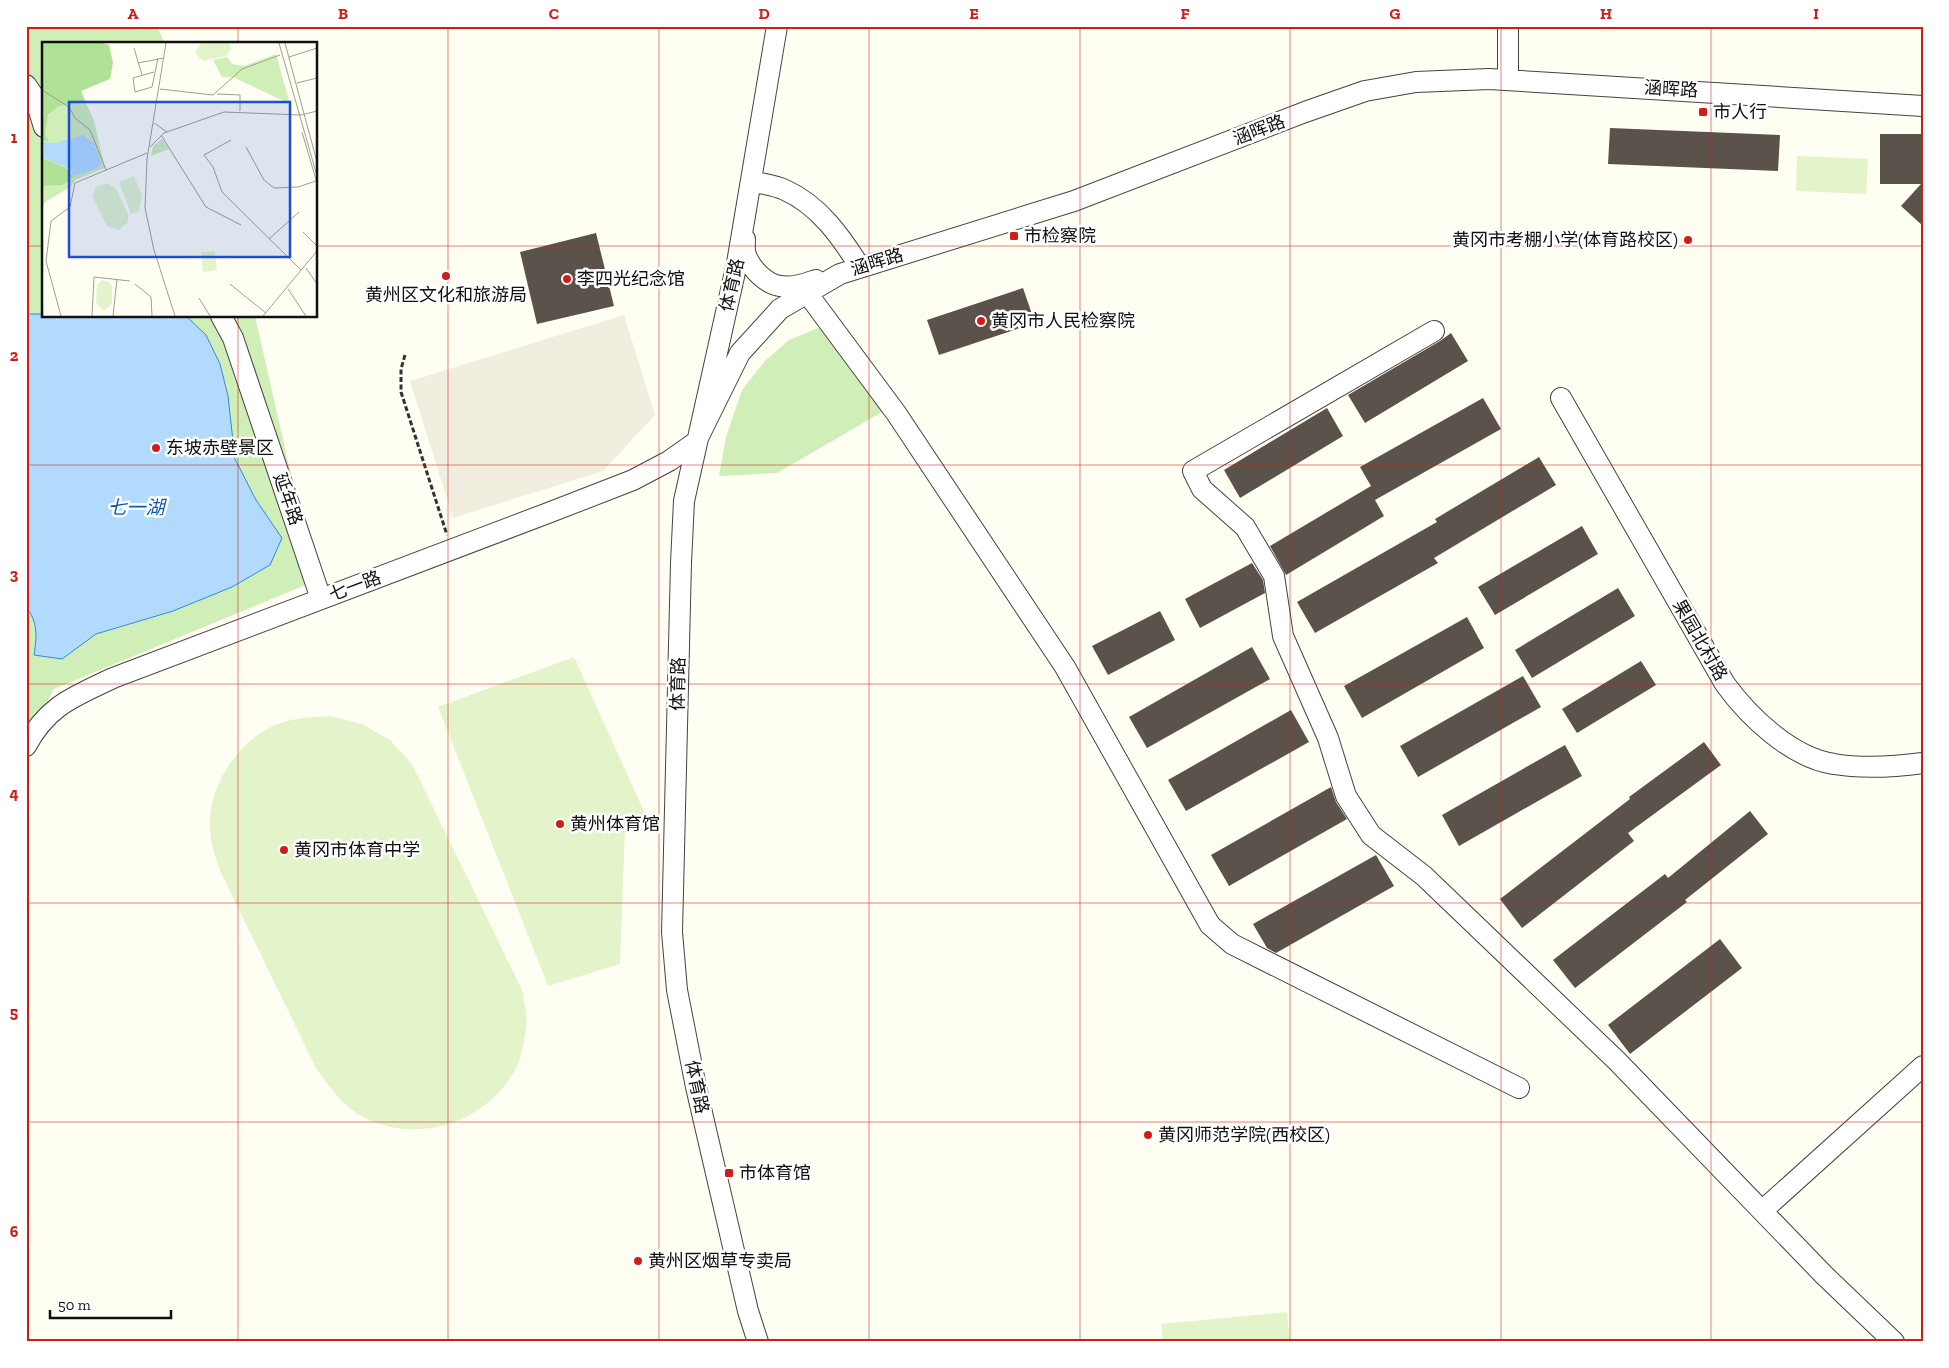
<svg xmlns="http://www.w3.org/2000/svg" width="1949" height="1368" font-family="'Zilla Slab','Noto Sans SC',serif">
<rect width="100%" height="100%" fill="#fffef3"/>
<!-- green -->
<path fill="#d0eeb7" d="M 26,26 L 157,26 L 165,44 L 44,44 L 44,316 L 255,316 L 315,581 L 54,689 L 26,741 Z
M 823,326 L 884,411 L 777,473 L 719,476 L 726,437 L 742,390 L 765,361 L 789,340 Z"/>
<!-- pitch -->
<path fill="#e3f4ca" d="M 1797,156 L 1868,159 L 1866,194 L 1796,191 Z
M 574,657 L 647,818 L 625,829 L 620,964 L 548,986 L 438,707 Z
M 331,716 L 362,724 L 390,740 L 412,764 L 523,992 C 524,1004 528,1019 526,1030 C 524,1040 522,1054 518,1064 C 492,1120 423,1145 367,1119 C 344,1108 330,1088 316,1068 L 221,873 C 217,862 213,851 211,839 C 203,797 231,749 267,729 C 287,718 309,717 331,716 Z
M 1287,1312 L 1290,1342 L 1163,1342 L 1161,1324 Z"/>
<!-- plaza -->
<path fill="#f1eedf" d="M 624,315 L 655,415 L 603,471 L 453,518 L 410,381 Z"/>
<!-- water -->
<path fill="#b2dafc" stroke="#318ada" d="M 26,314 L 44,314 L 44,316 L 186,316 L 206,335 L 220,364 L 228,396 L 235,459 L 256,500 L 282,538 L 270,565 L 232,587 L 173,611 L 96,634 L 62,659 L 34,655 C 37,636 38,622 26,607 Z"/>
<!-- building -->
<path fill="#5a524b" d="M 1610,128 L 1780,135 L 1778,171 L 1608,164 Z
M 1880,134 L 1923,134 L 1923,226 L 1901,206 L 1921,184 L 1880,184 Z
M 596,233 L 614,306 L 537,324 L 520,252 Z
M 1023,288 L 1035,323 L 939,355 L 927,320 Z
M 1451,333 L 1468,361 L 1365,423 L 1348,395 L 1440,341 Z
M 1483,398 L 1501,429 L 1375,500 L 1384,516 L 1286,575 L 1270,546 L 1371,486 L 1360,467 Z
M 1327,408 L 1343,436 L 1240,498 L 1224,470 Z
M 1539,457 L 1556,485 L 1434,558 L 1438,563 L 1315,633 L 1297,602 L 1437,522 L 1435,519 Z
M 1582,526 L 1598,554 L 1495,615 L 1478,587 Z
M 1252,563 L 1263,580 L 1265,593 L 1200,628 L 1185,599 Z
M 1618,588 L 1635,616 L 1532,678 L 1515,650 Z
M 1160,611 L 1175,640 L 1108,675 L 1092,646 Z
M 1467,617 L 1484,648 L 1362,718 L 1344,686 Z
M 1252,647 L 1270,679 L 1147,748 L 1129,717 Z
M 1641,661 L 1656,685 L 1577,733 L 1562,709 Z
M 1523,676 L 1541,707 L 1418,777 L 1400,746 Z
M 1291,710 L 1309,742 L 1186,811 L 1168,780 Z
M 1704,742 L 1721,765 L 1628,833 L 1634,841 L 1522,928 L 1500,899 L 1630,799 L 1629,797 Z
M 1565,745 L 1582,776 L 1459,846 L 1442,815 Z
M 1331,787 L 1336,802 L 1347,819 L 1229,886 L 1211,855 Z
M 1750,811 L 1768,834 L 1685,900 L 1687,902 L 1575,988 L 1553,960 L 1665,874 L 1668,878 Z
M 1376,855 L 1394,886 L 1276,953 L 1267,948 L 1253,924 Z
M 1720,939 L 1742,968 L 1630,1054 L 1608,1025 Z"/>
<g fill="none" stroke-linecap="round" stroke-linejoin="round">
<defs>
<path id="minor" d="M 1508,26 L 1508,80
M 26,85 L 35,98 L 44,127
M 751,181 C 762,184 775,185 785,190 C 819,205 841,237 860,267
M 745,239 C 745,244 744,250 746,255 C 751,269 766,284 780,286 C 793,288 804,284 816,280
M 807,293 L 896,413 L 1065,667 L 1210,925 L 1232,944 L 1519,1088
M 221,316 L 233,338 L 321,599
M 1434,331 L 1193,471 L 1202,489 L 1245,527 L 1274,576 L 1283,636 L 1328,738 L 1346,796 L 1371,835 L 1424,876 L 1617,1061 L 1824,1275 L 1894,1342
M 1561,398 L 1725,684 C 1749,717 1792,758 1834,764 C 1864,769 1893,767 1923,763
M 26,746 C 48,705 74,697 113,678 L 548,513 L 633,480 L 669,461 L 696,442 L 740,353 L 780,309 L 840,274 L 1074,201 L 1305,112 L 1365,91 L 1416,82 L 1489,79 L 1923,106
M 1762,1211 L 1923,1066
M 758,1342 L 748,1311 L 696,1087 L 677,990 L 672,932 L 681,563 L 684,501 L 737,263 L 777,26"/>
</defs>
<!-- minor casing -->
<use href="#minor" stroke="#434343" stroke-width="22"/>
<!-- path -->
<path stroke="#323232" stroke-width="3" stroke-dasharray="5 2.5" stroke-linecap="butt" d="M 405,355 L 401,369 L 401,392 L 447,535"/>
<!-- minor -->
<use href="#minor" stroke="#fff" stroke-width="20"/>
</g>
<!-- grid -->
<path fill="none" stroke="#cf1e19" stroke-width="1" stroke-opacity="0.55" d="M 238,26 L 238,44M 448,26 L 448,1342M 659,26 L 659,1342M 869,26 L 869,1342M 1080,26 L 1080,1342M 1290,26 L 1290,1342M 1501,26 L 1501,1342M 1711,26 L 1711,1342M 26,246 L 44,246M 316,246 L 1923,246M 238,316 L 238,1342M 26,465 L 1923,465M 26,684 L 1923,684M 26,903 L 1923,903M 26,1122 L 1923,1122"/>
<!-- markers -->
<g fill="#cf1e19" stroke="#fff" stroke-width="2">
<rect x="1698" y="107" width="10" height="10" rx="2.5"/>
<rect x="1009" y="231" width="10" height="10" rx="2.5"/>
<circle cx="1688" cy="240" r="5"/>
<circle cx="446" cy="276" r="5"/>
<circle cx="567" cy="279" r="5"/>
<circle cx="981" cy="321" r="5"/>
<circle cx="156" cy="448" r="5"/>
<circle cx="560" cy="824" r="5"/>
<circle cx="284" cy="850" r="5"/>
<circle cx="1148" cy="1135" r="5"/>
<rect x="724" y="1168" width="10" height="10" rx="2.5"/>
<circle cx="638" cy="1261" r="5"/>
</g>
<g text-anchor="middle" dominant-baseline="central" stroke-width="5" stroke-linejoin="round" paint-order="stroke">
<!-- street labels -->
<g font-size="18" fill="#101010" stroke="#fff">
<text transform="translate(1671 89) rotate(3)">涵晖路</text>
<text transform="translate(1259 130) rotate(-21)">涵晖路</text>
<text transform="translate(877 262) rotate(-17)">涵晖路</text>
<text transform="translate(732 285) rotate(-77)">体育路</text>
<text transform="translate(288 499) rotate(71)">延年路</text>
<text transform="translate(355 586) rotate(-21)">七一路</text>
<text transform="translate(1700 640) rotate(60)">果园北村路</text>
<text transform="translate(678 684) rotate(-89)">体育路</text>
<text transform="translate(697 1087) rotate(78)">体育路</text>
</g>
<!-- poi labels -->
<g font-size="18" fill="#101010" stroke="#fff" text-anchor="start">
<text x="1713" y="112">市人行</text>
<text x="1024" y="236">市检察院</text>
<text x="1678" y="240" text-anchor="end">黄冈市考棚小学(体育路校区)</text>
<text x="577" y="279">李四光纪念馆</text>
<text x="446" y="295" text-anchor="middle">黄州区文化和旅游局</text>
<text x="991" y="321">黄冈市人民检察院</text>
<text x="166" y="448">东坡赤壁景区</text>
<text x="570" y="824">黄州体育馆</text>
<text x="294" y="850">黄冈市体育中学</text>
<text x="1158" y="1135">黄冈师范学院(西校区)</text>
<text x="739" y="1173">市体育馆</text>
<text x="648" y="1261">黄州区烟草专卖局</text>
</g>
<!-- water labels -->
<g font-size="19" font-style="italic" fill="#0b5baf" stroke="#fff">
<text x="136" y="507">七一湖</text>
</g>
</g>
<!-- overview -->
<g transform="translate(42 42)">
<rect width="275" height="275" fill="#fffef3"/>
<path d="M 234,12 L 248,62 L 191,35 L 180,35 L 171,18 L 185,15 L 190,22 L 202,24 ZM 0,38 L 39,49 L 52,79 L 63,126 L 33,138 L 30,144 L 3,160 L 0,167 ZM 120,97 L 127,107 L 109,114 L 111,104 Z" fill="#d0eeb7"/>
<path d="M 0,1 L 61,1 L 67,3 L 71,21 L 68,37 L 39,49 L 43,59 L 17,64 L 6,72 L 3,93 L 7,99 L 0,99 ZM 0,116 L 24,126 L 31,135 L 21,143 L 0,144 Z" fill="#b1e195"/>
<path d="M 159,1 L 187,1 L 189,7 L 184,14 L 161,19 L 153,11 ZM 92,134 L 100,153 L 97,169 L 89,172 L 77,140 ZM 65,141 L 74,147 L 86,172 L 86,180 L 77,188 L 65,184 L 51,155 L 54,145 ZM 173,209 L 175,228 L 161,230 L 159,210 ZM 60,238 L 67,240 L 70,244 L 70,262 L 62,269 L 54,261 L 55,243 Z" fill="#e3f4ca"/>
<path d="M 41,93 L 52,101 L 59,121 L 54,127 L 31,134 L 29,127 L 0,115 L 1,100 L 13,101 Z" fill="#b2dafc"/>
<path fill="none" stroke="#9f9f98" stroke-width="1" d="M 124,1 L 105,117 L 103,166 L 112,208 L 133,274M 237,1 L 275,134M 243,1 L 275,120M 92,6 L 100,33M 247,15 L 275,6M 96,21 L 122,16M 112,30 L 91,36 L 93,50 L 110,45 L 116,16M 255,41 L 275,36M 118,47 L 171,53 L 200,27 L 238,13M 0,48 L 27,65 L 33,76 L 48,88 L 64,128M 175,52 L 198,53 L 198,69M 112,81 L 125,90M 260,90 L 275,141M 119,93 L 164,165 L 199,183M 189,98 L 162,113 L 171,125 L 180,150 L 259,228M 108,105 L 122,91 L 182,70 L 259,73 L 275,69M 204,105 L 222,138 L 232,146 L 256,145 L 274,139M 261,190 L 275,204M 227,197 L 257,170M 264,226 L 275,242M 93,242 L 109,255 L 110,274M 188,242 L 224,271M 246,247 L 264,274M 157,256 L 168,274M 19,274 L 4,219 L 9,179 L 28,165 L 33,141 L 105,111M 50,274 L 52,235 L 88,239M 71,274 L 75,237M 221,274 L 275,209"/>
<path fill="#1d4ed8" fill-opacity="0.15" stroke="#1d4ed8" stroke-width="2.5" d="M 27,60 L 248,60 L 248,215 L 27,215 Z"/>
<rect width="275" height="275" fill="none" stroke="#101010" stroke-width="2.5"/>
</g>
<!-- border -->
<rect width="1949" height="1368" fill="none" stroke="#ffffff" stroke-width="55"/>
<!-- scale -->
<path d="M50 1310v8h121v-8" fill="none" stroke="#101010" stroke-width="2.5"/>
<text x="58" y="1310" font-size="15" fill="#101010" stroke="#ffffff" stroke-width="4" paint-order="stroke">50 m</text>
<rect x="28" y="28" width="1894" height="1312" fill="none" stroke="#cf1e19" stroke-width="2"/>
<g font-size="16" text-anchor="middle" font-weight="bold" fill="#cf1e19">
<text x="133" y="19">A</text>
<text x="343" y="19">B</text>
<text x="554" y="19">C</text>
<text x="764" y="19">D</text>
<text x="974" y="19">E</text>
<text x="1185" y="19">F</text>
<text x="1395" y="19">G</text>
<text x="1606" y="19">H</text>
<text x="1816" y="19">I</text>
<text x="14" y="143">1</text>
<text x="14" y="361">2</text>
<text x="14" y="580">3</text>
<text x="14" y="799">4</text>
<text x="14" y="1018">5</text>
<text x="14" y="1237">6</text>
</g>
</svg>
